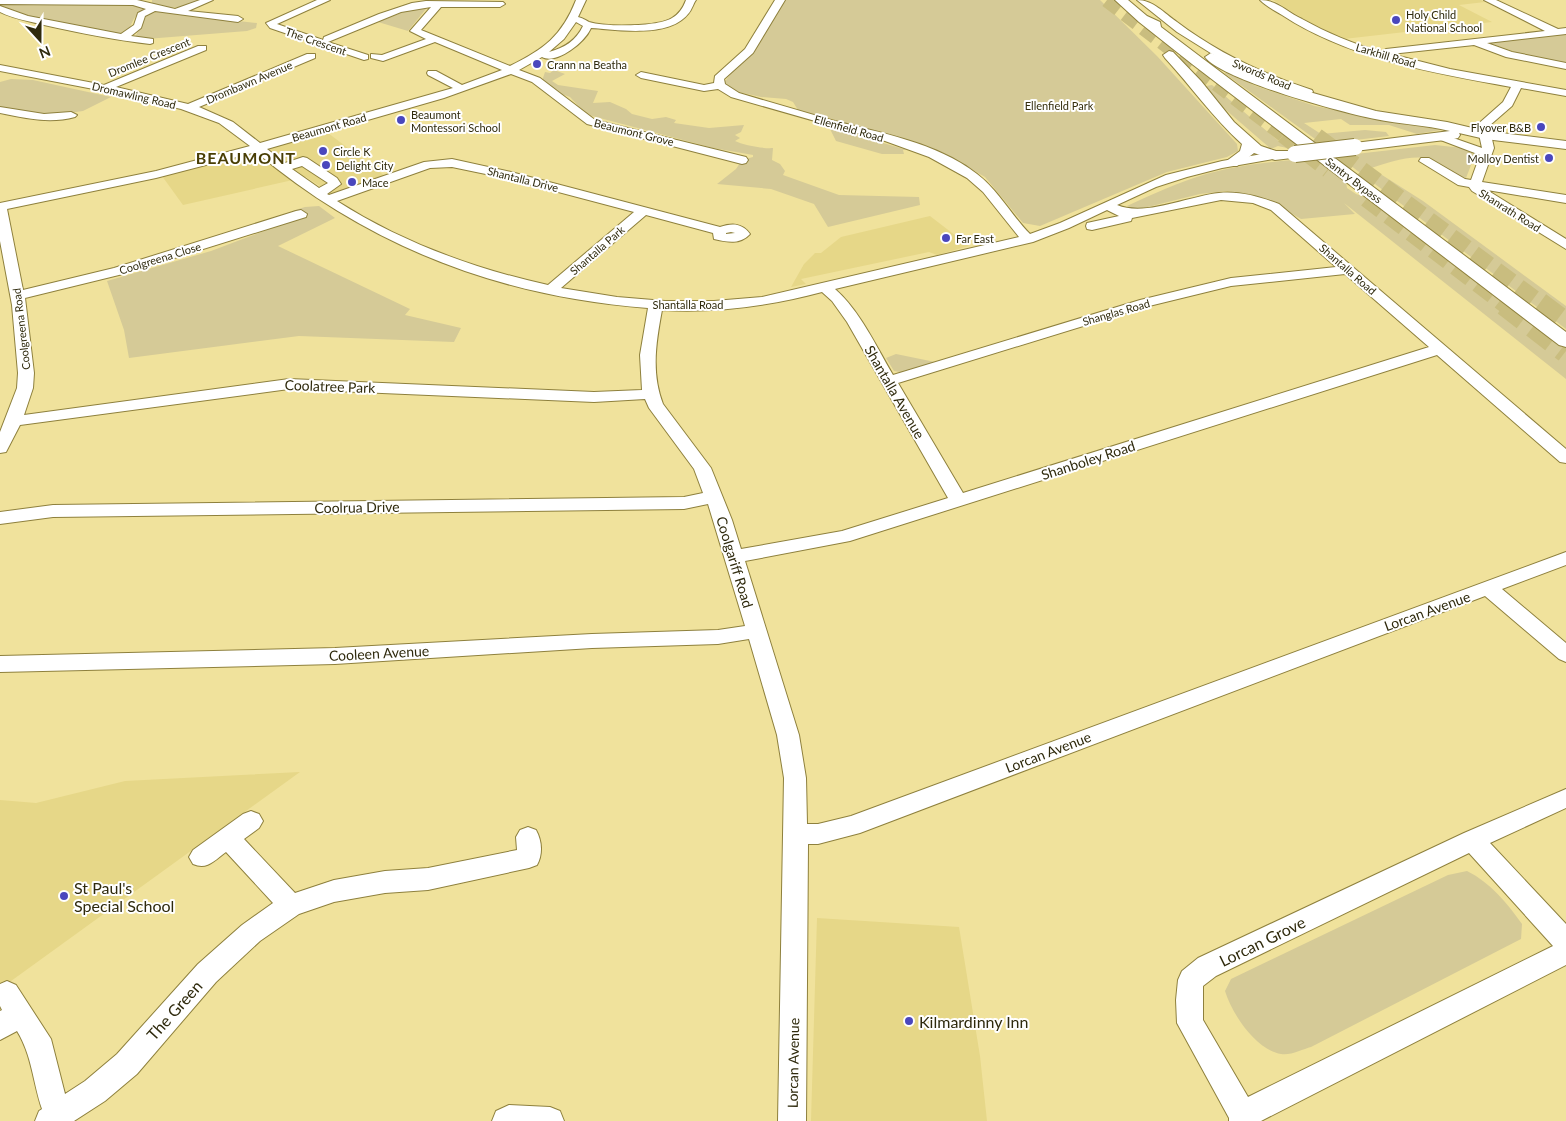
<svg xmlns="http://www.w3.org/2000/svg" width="1566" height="1121" font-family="Lato,sans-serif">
<rect width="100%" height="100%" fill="#f0e29c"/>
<!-- built -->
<path fill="#e6d788" d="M 1273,0 L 1481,0 L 1485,2 L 1459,5 L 1492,22 L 1344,39 L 1310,23 Z
M 328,133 L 385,176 L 332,194 L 306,177 L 183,205 L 162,176 Z
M 930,216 L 969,246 L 937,255 L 929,252 L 801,279 L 806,284 L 791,287 L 804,264 L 815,253 L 821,253 L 841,237 Z
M 300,772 L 0,989 L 0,800 L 36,803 L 125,781 Z
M 817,918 L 959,927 L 980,1056 L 987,1121 L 811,1121 Z"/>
<!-- green -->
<path fill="#d5ca97" d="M 152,0 L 202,0 C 179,9 176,10 152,3 Z
M 786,0 L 1100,0 L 1157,56 L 1237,144 L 1238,151 L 1227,157 L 1167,172 L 1040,226 L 1023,223 L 985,177 L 950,157 L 857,126 L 798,110 L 793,102 L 786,99 L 761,97 L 720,88 Z
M 124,2 L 146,8 C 143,11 139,12 136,16 C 129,25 132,32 117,35 L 19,14 L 1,5 Z
M 424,7 L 426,9 L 408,31 L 378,22 L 406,11 Z
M 157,12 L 257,23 L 256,28 L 247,31 L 146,39 L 135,37 L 148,13 Z
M 1566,34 L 1566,63 L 1527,56 L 1490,43 Z
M 554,70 L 565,74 L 552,81 L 558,85 L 598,91 L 593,103 L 610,102 L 626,109 L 632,114 L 652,119 L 666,117 L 676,120 L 674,123 L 709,128 L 744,125 L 741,132 L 735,135 L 740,138 L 735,141 C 743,145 764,149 773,148 L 772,160 L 780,164 L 785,171 L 783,175 L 839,195 L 919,197 L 920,205 L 828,227 L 814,204 L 771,189 L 717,184 L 736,169 L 742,160 L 753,157 L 753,155 L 713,148 L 592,116 L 583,111 L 570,97 L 561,94 L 542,81 L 545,72 L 550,73 Z
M 1224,73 L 1229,73 L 1256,86 L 1315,106 L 1441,130 L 1417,134 L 1389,125 L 1350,125 L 1341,119 L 1304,123 L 1321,134 L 1365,130 L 1386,132 L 1389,136 L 1322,144 Z
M 11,79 L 33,80 L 111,97 L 83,111 L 76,112 L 44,114 L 0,107 L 0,82 Z
M 1212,85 L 1287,148 L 1278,146 L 1271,149 L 1219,104 L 1206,86 Z
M 829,127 L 907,150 L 903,150 L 904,154 L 882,154 L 836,141 Z
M 1435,145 L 1463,148 L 1475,155 L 1466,178 C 1454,175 1445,166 1434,161 C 1417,152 1388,163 1371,168 L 1423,201 L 1566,306 L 1566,329 L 1338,156 Z
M 1314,158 L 1346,182 L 1347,188 L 1356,194 L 1368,198 L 1566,350 L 1566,379 L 1344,203 L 1355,214 L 1301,219 L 1268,200 L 1227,191 L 1200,194 L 1136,210 L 1127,206 C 1153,194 1179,182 1206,174 C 1241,164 1279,161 1314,158 Z
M 319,206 L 335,218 L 278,246 L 410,309 L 405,315 L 461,328 L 454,342 L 299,336 L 129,358 L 124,330 L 107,281 L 211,251 L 296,219 L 298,217 L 292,211 L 305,207 Z
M 896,354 L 940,363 L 906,373 L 894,371 L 886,358 Z
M 1467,871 C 1491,883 1507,903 1522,924 L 1521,939 L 1311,1047 C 1303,1049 1290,1056 1281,1054 C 1256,1050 1232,1014 1225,991 L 1231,979 L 1448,875 Z"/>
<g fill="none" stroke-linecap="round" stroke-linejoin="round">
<!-- highway-tunnel-far2 -->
<path stroke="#c9bd7f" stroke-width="15" stroke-dasharray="15 8" stroke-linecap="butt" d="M 1107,0 L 1285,136"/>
<!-- highway-tunnel-far1 -->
<path stroke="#c9bd7f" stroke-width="19" stroke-dasharray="19 9" stroke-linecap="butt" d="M 1284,134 L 1329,169
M 1316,137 L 1541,305
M 1367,198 L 1507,305"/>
<!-- highway-tunnel -->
<path stroke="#c9bd7f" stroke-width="24" stroke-dasharray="24 12" stroke-linecap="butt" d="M 1505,304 L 1566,351
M 1539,304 L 1566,324"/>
<defs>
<path id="minor" d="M 0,0 L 137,0 L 175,9 L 200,0 L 213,0 L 188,11 L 238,16 L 243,19 L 238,22 L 155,11 L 145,16 L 141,28 L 131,36 L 153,39 L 153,43 L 150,44 C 114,40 80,33 44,25 C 29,21 14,19 0,12 L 0,6 L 28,16 L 121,34 L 134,25 L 138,13 L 146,9 L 133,5 L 0,4 Z
M 317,0 L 330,0 L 277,24 L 323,40 L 324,37 L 379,14 L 412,3 L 426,1 L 503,2 L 505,4 L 500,7 L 441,7 L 421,30 L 510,66 C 544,49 562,36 576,0 L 586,0 L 578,17 C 583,18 585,20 589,22 C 605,27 658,27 672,18 C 679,14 683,8 686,0 L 696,0 C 693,4 692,10 688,14 C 669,38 619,30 591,28 C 585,42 557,65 542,57 L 519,70 L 540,78 L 595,120 L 746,157 L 748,160 L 746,163 L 742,164 L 587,124 L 532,82 L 511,74 L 444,98 L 267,149 L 285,163 L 303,157 L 307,158 L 337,178 L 341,184 L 327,194 L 329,195 L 424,162 L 452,159 L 511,172 L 720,227 C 732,223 742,223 750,234 C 740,245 727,242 714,239 L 713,233 L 646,215 L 561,288 L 617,297 L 665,301 L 714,301 L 762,297 L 1019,237 L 983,192 L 967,178 L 929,157 L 885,141 L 731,97 L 718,89 L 704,91 L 641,78 L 636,75 L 641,72 L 704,85 L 714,83 L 715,76 L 745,49 L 775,0 L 785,0 L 753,53 L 724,79 L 725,84 L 739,93 C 769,102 800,111 831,120 C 880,133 936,142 977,174 C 999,191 1011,215 1030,234 L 1060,223 L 1166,175 L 1222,161 L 1262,154 L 1279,154 L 1281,156 L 1279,158 L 1222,168 L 1187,177 L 1156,187 L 1117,205 C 1145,217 1189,196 1219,193 C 1241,191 1260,197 1279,204 L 1566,449 L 1566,463 L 1560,462 L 1437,355 L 850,541 L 745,561 L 799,735 L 806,778 L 807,824 L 818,824 L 851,816 L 1566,552 L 1566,565 L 1502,589 L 1566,643 L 1566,662 L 1559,659 L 1485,596 L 860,833 L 818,844 L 808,844 L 806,1121 L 778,1121 L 784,778 L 777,735 L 749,639 L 718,644 L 592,648 L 335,664 L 0,672 L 0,656 L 335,648 L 592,634 L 718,630 L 745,626 L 708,504 L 684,509 L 53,517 L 0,524 L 0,512 L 53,505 L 684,497 L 703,493 L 694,469 L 649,408 L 645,399 L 594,402 L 289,389 L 20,425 L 6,452 L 0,453 L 0,432 L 17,388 L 18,373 L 12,305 L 0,241 L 0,203 L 156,171 L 250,146 L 219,123 L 181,109 L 109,92 L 0,71 L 0,65 L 104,85 L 198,46 L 206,46 L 206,50 L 116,87 L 188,104 L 307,54 L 315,54 L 315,58 L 199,107 L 233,122 L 260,143 L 453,88 L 428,75 L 427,73 L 428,71 L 436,71 L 462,85 L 502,70 L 435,42 L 383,61 L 371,58 L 371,54 L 382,55 L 426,39 L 410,31 L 431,7 L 401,12 L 328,42 L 368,55 L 368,59 L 364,60 L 270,28 L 266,23 ZM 576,22 L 583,26 C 576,41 564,48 549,52 L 564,39 ZM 256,152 C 369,247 501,297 648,308 L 640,355 L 642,390 L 594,392 L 289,379 L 24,415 L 33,388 L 34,373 L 25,298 L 123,274 L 306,217 L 307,214 L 301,210 L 296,211 L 114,268 L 23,290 L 7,209 L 156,178 ZM 302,166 L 328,183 L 319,188 L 292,169 ZM 452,167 L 505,178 L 634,212 L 548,285 C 475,269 401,242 337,201 L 430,168 ZM 1221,200 L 1253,203 L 1271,210 L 1336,267 L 1231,278 L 1140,300 L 893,375 C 876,346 860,311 835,289 L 1033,242 L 1069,228 L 1107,210 L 1119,216 L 1087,223 L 1086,226 L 1087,229 L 1092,230 L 1131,221 L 1132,218 ZM 731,232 L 735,233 L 726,234 L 726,233 ZM 1345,274 L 1429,347 L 963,493 L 898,383 L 1145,307 L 1231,286 ZM 822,292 L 832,301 L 847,322 L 948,498 L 842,531 L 741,549 L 732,520 L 711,468 L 663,404 C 651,373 656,342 662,310 C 716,313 770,306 822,292 Z
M 1137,0 C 1153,0 1164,13 1177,22 C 1218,53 1263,74 1312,90 L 1313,92 L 1308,95 L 1304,94 L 1259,78 L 1217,57 L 1177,32 Z
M 1260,0 C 1277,0 1287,12 1302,19 C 1327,33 1354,44 1381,52 L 1386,49 L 1545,31 L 1484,0 L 1496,0 L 1558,29 L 1566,28 L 1566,34 L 1487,43 L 1512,52 L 1566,63 L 1566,69 L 1506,57 L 1474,45 L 1391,54 L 1450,69 L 1566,90 L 1566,96 L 1521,88 L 1512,106 L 1489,126 L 1494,148 L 1482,182 L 1566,195 L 1566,203 L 1487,190 L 1566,239 L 1566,249 L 1472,191 L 1469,187 L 1458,185 L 1419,161 L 1421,158 L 1429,158 L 1465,179 L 1471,180 L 1480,155 L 1438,139 L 1436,137 L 1442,134 L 1482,148 L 1477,125 L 1503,102 L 1511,87 C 1434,73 1349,59 1282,15 C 1275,11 1266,6 1260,0 Z
M 0,107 L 44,114 L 71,112 L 77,115 L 75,117 C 49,124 25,118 0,113 Z
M 1566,789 L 1566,808 L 1490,843 L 1566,924 L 1566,965 L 1261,1121 L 1229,1121 L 1229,1118 L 1177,1023 L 1176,1000 L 1178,980 L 1182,971 L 1198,958 L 1464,833 ZM 1469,853 L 1553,946 L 1248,1097 L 1203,1020 L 1203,986 L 1216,976 Z
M 251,811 L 259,814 L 263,821 L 259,828 L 244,839 L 295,893 L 334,880 L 385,871 L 428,868 L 517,850 L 516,837 L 520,830 L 528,827 L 536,830 C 542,841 543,854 537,865 L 529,868 L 428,890 L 385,893 L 334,902 L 299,914 L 260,941 L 216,982 L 137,1074 L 105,1101 L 74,1121 L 35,1121 L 39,1111 L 42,1109 C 33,1083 32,1055 17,1031 L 0,1040 L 0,1011 L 2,1010 L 0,1006 L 0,984 L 7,981 L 16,985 L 51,1039 L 65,1094 L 85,1081 L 117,1054 L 198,964 L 242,925 L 273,903 L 226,852 C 214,861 207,870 193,864 L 189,857 L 193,850 L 243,814 Z
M 509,1105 L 550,1107 L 560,1111 L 564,1121 L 492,1121 L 496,1111 Z"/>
<path id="major" d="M 1115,0 L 1128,0 L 1147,16 L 1160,22 L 1161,27 L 1202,58 L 1566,332 L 1566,347 L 1559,345 L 1192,64 L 1139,22 Z
M 1169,51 L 1173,52 L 1201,81 L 1234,122 L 1261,146 L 1276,151 L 1300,151 L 1302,154 L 1300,157 L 1275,160 L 1254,153 L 1237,166 L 1227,166 L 1224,163 L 1240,151 L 1242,144 C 1213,118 1191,86 1165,58 L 1163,55 Z
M 1211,53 L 1271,81 L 1376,111 L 1447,122 L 1485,131 L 1566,141 L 1566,149 L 1485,139 L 1459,133 L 1460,135 L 1458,138 L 1453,139 L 1355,151 L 1350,150 L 1348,147 L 1350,144 L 1355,143 L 1450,131 C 1425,125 1400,124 1375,119 C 1343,113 1222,80 1205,57 Z"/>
</defs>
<!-- minor casing -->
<use href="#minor" stroke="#8e803d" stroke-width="2"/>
<!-- major casing -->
<use href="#major" stroke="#8e803d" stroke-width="2"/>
<!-- minor -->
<use href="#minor" fill="#fff" fill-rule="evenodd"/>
<!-- major -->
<use href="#major" fill="#fff" fill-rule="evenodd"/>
<defs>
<path id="major-bridge" d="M 1295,154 L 1355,147"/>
</defs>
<!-- major-bridge casing -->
<use href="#major-bridge" stroke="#8e803d" stroke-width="18" stroke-linecap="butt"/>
<!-- major-bridge -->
<use href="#major-bridge" stroke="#fff" stroke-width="16"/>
</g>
<!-- markers -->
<g fill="#4a47bd" stroke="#fff" stroke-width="2">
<circle cx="1396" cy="20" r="5"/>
<circle cx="537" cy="64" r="5"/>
<circle cx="401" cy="120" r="5"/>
<circle cx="1541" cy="127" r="5"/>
<circle cx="323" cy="151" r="5"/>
<circle cx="1549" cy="158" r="5"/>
<circle cx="326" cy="165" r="5"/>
<circle cx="352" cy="182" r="5"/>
<circle cx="946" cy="238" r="5"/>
<circle cx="64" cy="896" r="5"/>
<circle cx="909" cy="1021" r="5"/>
</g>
<g text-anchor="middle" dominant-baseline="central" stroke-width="4" stroke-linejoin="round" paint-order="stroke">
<!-- far-poi labels -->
<g font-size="11" fill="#2f2a0d" stroke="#fff" text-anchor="start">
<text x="1406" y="14">Holy Child<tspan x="1406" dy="13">National School</tspan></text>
<text x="547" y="64">Crann na Beatha</text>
<text x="411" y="114">Beaumont<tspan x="411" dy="13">Montessori School</tspan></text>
<text x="1531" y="127" text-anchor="end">Flyover B&amp;B</text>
<text x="333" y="151">Circle K</text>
<text x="1539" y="158" text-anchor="end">Molloy Dentist</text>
<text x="336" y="165">Delight City</text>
<text x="362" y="182">Mace</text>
<text x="956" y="238">Far East</text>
</g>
<!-- far-street labels -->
<g font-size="11" fill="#2f2a0d" stroke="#fff">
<text transform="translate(316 41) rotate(19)">The Crescent</text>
<text transform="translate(1386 55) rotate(16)">Larkhill Road</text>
<text transform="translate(149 57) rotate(-22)">Dromlee Crescent</text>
<text transform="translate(1262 74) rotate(23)">Swords Road</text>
<text transform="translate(249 82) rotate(-23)">Drombawn Avenue</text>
<text transform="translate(134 95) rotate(13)">Dromawling Road</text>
<text transform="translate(329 127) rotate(-16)">Beaumont Road</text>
<text transform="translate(849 128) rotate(16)">Ellenfield Road</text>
<text transform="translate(634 132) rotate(14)">Beaumont Grove</text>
<text transform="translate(523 179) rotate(14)">Shantalla Drive</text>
<text transform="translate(1354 180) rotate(37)">Santry Bypass</text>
<text transform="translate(1510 210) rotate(32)">Shanrath Road</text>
<text transform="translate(597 250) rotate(-41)">Shantalla Park</text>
<text transform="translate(160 258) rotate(-17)">Coolgreena Close</text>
<text transform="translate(1348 269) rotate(41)">Shantalla Road</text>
<text x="688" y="304">Shantalla Road</text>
<text transform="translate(1116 312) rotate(-16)">Shanglas Road</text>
<text transform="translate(21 329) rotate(-97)">Coolgreena Road</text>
</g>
<!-- far-park labels -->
<g font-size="11" fill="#352e0d" stroke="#fff">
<text x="1059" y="105">Ellenfield Park</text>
</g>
<!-- street labels -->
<g font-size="14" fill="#2f2a0d" stroke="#fff">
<text transform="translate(330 386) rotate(2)">Coolatree Park</text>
<text transform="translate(895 392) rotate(60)">Shantalla Avenue</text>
<text transform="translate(1088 460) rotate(-18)">Shanboley Road</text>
<text transform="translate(357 507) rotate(-1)">Coolrua Drive</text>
<text transform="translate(735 562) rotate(73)">Coolgariff Road</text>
<text transform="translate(1427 611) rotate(-20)">Lorcan Avenue</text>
<text transform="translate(379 653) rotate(-3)">Cooleen Avenue</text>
<text transform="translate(1048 752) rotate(-21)">Lorcan Avenue</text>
<text transform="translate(793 1063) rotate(-89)">Lorcan Avenue</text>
</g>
<!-- far-district labels -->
<g font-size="16" font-weight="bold" letter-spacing="1" fill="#493e05" stroke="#fff">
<text x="246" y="157">BEAUMONT</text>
</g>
<!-- near-poi labels -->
<g font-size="16" fill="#2f2a0d" stroke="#fff" text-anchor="start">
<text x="74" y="887">St Paul's<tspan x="74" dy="18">Special School</tspan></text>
<text x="919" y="1021">Kilmardinny Inn</text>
</g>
<!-- near-street labels -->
<g font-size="16" fill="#2f2a0d" stroke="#fff">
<text transform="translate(1262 941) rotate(-26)">Lorcan Grove</text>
<text transform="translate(174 1010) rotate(-48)">The Green</text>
</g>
</g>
<!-- north arrow -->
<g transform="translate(40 40) rotate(159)" stroke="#ffffff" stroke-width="4" paint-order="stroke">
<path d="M0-4L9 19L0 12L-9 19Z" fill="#2f2a0d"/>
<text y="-8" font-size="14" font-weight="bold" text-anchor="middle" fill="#2f2a0d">N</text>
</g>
</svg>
